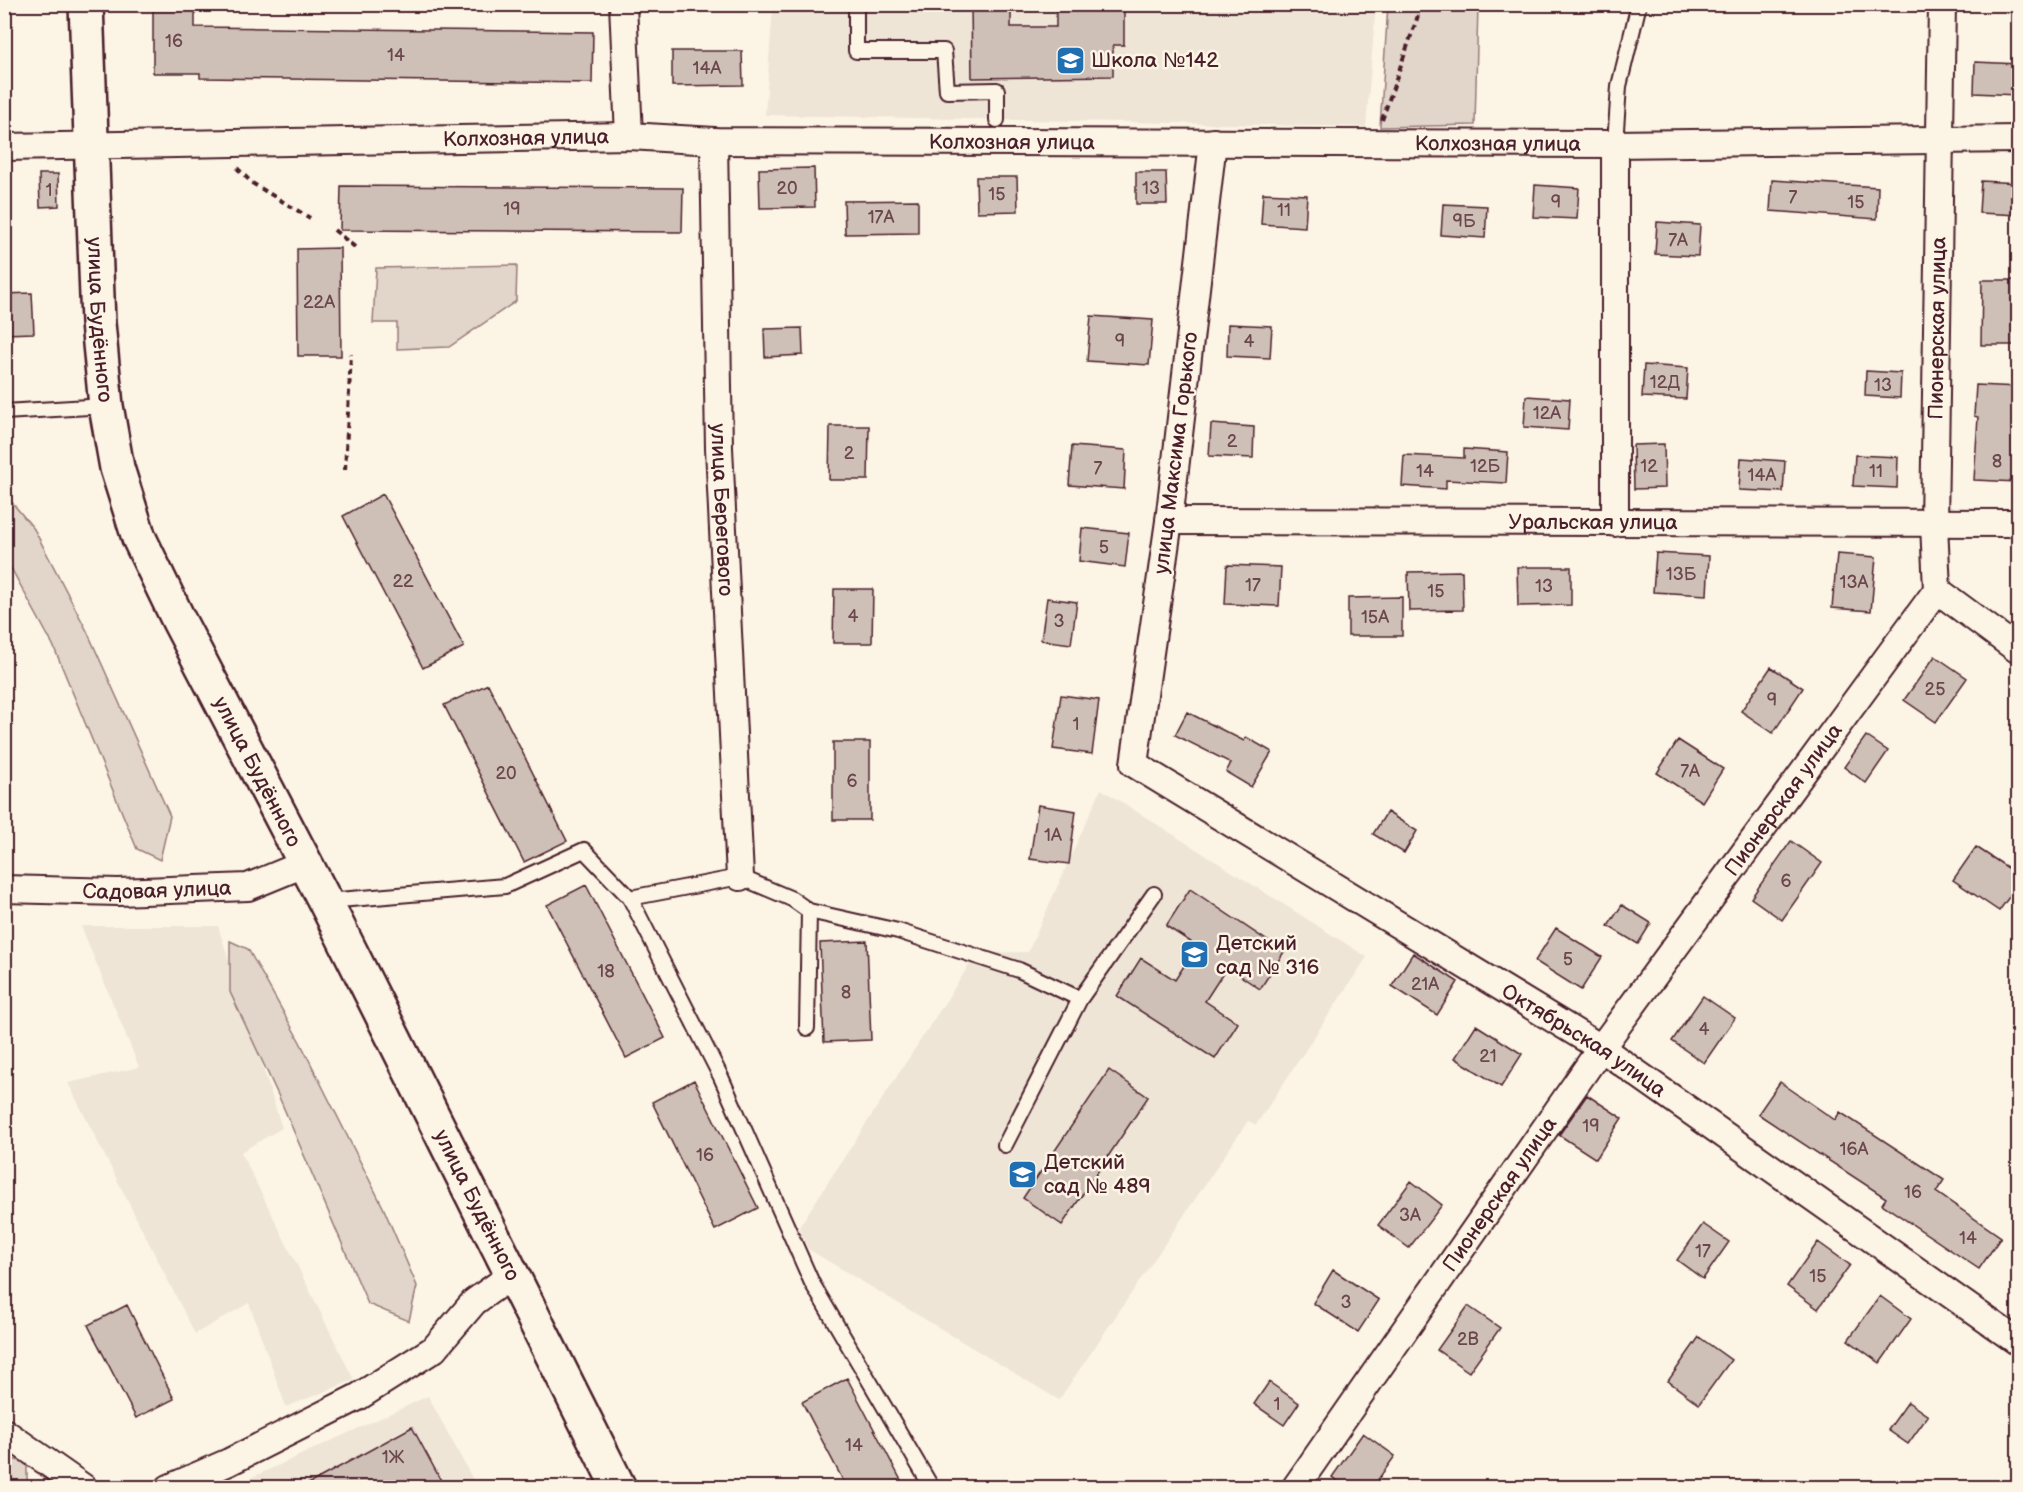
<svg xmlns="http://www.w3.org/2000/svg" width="2023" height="1492" font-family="'Balsamiq Sans',sans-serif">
<rect width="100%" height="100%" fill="#fcf5e5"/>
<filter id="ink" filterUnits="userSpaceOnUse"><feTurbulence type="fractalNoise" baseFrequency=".0167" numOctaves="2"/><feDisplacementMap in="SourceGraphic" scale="12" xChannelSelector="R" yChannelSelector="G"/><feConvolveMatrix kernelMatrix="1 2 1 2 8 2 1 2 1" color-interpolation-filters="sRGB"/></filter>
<g filter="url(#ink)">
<!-- built -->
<path fill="#eee5d7" d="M 773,5 L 1376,5 L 1366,127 L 765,115 Z
M 1101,789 L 1367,957 L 1256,1125 L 1248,1121 L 1059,1400 L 808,1249 L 799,1227 L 977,953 L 1028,952 Z
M 81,926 L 218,926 L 282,1128 L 241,1152 L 354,1380 L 286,1407 L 249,1303 L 195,1334 L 68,1083 L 139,1067 Z
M 428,1396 L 477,1487 L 229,1488 Z"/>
<!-- green -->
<path fill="#e2d5ca" stroke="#967a7a" stroke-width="1.5" d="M 1388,5 L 1478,5 L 1475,125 L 1380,127 Z
M 517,265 L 516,301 L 449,347 L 397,349 L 397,323 L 373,323 L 376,268 Z
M 5,494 L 34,529 L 87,631 L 170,816 L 160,860 L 137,849 L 53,645 L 5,557 Z
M 230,941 L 248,949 L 300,1042 L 383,1207 L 417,1286 L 409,1321 L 368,1304 L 279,1097 L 230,992 Z
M 4,1458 L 27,1462 L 27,1487 L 5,1487 Z"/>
<!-- building -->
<path fill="#cfc0b7" stroke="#4a1f2b" stroke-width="1.5" d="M 971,4 L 1011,4 L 1011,27 L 1056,27 L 1056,4 L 1124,4 L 1124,45 L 1113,45 L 1113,76 L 972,78 Z
M 153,9 L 195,9 L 195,27 L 593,32 L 592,83 L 200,78 L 200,73 L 153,73 Z
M 672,51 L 742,51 L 743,85 L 672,86 Z
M 1975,62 L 2019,64 L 2017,95 L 1974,93 Z
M 814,168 L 815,207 L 760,208 L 759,169 Z
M 1136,172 L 1166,172 L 1167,204 L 1136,204 Z
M 39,174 L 58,174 L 59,206 L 40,207 Z
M 976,177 L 1017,177 L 1018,211 L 977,212 Z
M 1772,180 L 1878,187 L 1877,219 L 1770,211 Z
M 1981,181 L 2019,183 L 2019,215 L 1979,213 Z
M 1535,185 L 1579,188 L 1577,219 L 1533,217 Z
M 341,186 L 683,188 L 682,232 L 340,230 Z
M 1263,193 L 1307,195 L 1305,227 L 1261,224 Z
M 918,200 L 918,233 L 845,234 L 844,201 Z
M 1443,204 L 1487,206 L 1485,238 L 1441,235 Z
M 1657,222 L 1700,225 L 1698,256 L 1655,254 Z
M 340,248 L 341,356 L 298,356 L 297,249 Z
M 1982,280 L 2019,280 L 2019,345 L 1981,345 Z
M 32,293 L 34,333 L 4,334 L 4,294 Z
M 1091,316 L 1153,320 L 1149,365 L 1087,361 Z
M 1228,324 L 1272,326 L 1270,358 L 1227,356 Z
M 802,328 L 803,355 L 765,357 L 764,329 Z
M 1644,365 L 1688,368 L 1686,399 L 1642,397 Z
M 1866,371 L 1901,373 L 1900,398 L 1865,396 Z
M 1976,385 L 2019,387 L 2018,482 L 1974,480 L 1978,417 L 1974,416 Z
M 1526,396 L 1570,399 L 1568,430 L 1524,427 Z
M 1211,424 L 1254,427 L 1253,458 L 1209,456 Z
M 830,426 L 869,426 L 868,480 L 829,480 Z
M 1664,444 L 1665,488 L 1634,489 L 1633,445 Z
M 1072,446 L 1126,450 L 1124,489 L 1069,485 Z
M 1464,449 L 1508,452 L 1506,483 L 1446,480 L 1446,489 L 1402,486 L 1404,455 L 1464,458 Z
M 1855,455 L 1898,457 L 1897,488 L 1853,486 Z
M 1741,458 L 1785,461 L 1783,492 L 1739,490 Z
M 383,494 L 464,647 L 423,668 L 343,516 Z
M 1082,528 L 1129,533 L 1125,567 L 1079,561 Z
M 1656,553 L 1709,556 L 1707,595 L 1653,592 Z
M 1837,554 L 1876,557 L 1871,611 L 1832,608 Z
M 1227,565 L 1281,567 L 1279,606 L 1225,604 Z
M 1517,567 L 1571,567 L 1571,605 L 1518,606 Z
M 1462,571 L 1463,610 L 1409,611 L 1408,572 Z
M 834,589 L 873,589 L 872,643 L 833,643 Z
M 1402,597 L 1402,636 L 1348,636 L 1348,598 Z
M 1047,598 L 1077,602 L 1071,644 L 1041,640 Z
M 1935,656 L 1967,678 L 1936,722 L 1904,700 Z
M 1771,667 L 1803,688 L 1773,733 L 1741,711 Z
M 488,684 L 567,841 L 524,862 L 444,705 Z
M 1061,695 L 1099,700 L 1092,754 L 1053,749 Z
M 1187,712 L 1244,741 L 1246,737 L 1272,752 L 1251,787 L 1226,772 L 1231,763 L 1175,735 Z
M 1866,736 L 1888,751 L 1866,783 L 1844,767 Z
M 1678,740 L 1723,769 L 1702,802 L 1657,773 Z
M 833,742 L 870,742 L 870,820 L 833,820 Z
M 1038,805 L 1076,811 L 1069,864 L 1030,859 Z
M 1387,812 L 1417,831 L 1404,853 L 1373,834 Z
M 1791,841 L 1822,863 L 1782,920 L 1751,898 Z
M 1976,847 L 2019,875 L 2019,883 L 1999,911 L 1953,880 Z
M 586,885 L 665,1038 L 626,1058 L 547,905 Z
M 1190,889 L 1284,952 L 1260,989 L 1227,967 L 1205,1001 L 1238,1023 L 1215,1059 L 1117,996 L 1141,958 L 1175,980 L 1197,946 L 1166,926 Z
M 1622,905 L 1651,923 L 1638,944 L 1608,926 Z
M 1556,928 L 1602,957 L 1581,990 L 1535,961 Z
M 867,941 L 871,1040 L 824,1042 L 820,943 Z
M 1413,953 L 1458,982 L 1437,1015 L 1392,986 Z
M 1703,996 L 1735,1018 L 1704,1063 L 1672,1041 Z
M 1476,1025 L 1522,1054 L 1501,1087 L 1455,1058 Z
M 1109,1070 L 1148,1097 L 1062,1225 L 1023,1198 Z
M 694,1080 L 758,1208 L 715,1230 L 652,1102 Z
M 1780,1082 L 1835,1120 L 1840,1112 L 1944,1180 L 1936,1192 L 2001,1237 L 1979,1269 L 1882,1204 L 1886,1198 L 1758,1114 Z
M 1587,1095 L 1622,1118 L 1596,1159 L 1559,1135 Z
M 1411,1181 L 1442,1205 L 1409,1248 L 1378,1225 Z
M 1703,1224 L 1729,1242 L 1703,1279 L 1677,1260 Z
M 1818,1242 L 1850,1265 L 1818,1309 L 1787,1286 Z
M 1333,1270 L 1379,1300 L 1358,1332 L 1313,1303 Z
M 1880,1296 L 1911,1319 L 1880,1363 L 1848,1340 Z
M 127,1305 L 174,1399 L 136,1418 L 88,1325 Z
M 1468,1306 L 1500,1328 L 1469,1372 L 1437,1350 Z
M 1699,1337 L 1731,1360 L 1699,1404 L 1668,1381 Z
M 847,1378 L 905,1488 L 847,1488 L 802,1402 Z
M 1269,1382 L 1299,1403 L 1284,1425 L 1254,1404 Z
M 1908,1402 L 1928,1416 L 1908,1444 L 1888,1430 Z
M 412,1427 L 445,1488 L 301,1488 Z
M 1363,1433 L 1395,1456 L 1372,1488 L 1346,1488 L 1332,1477 Z"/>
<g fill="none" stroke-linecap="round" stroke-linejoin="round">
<defs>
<path id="lane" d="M 856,4 L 856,51 L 944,51 L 947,91 L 997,90 L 997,120
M 1615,144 L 1619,86 L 1639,4
M 4,412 L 106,406
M 630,898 L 721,1077 L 812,1283 L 932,1488
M 327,901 L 505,886 L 584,850 L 630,898 L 740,877 L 792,899 L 809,911 L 898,931 L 1019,970 L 1080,999
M 807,1028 L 809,911
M 1005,1145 L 1080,999 L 1154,894"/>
<g id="street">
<path d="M 623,4 L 629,136"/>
<path id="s1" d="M 714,141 L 719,448 L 740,877"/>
<path id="s2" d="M 1213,142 L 1169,521 L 1134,764 L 1601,1048 L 2018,1342"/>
<path id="s3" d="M 4,147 L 629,136 L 714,141 L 1615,144 L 2018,139"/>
<path id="s4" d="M 1169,521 L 2018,523"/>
<path d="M 1615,523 L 1615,144"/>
<path d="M 1937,590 L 2018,650"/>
<path id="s5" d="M 4,889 L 118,892 L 248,887 L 304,864"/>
<path d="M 4,1432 L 84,1488"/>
<path d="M 169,1488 L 229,1462 L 358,1397 L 434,1349 L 474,1302 L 513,1274"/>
<path id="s6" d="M 1295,1488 L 1601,1048 L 1937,590 L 1934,524 L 1942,4"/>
</g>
<g id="primary">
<path id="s7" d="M 86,4 L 98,323 L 106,406 L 117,468 L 139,538 L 179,621 L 325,901 L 619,1488"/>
</g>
</defs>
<!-- lane casing -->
<use href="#lane" stroke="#4a1f2b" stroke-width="18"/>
<!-- street casing -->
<use href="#street" stroke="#4a1f2b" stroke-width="30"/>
<!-- primary casing -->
<use href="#primary" stroke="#4a1f2b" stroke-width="38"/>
<!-- path -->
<path stroke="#4a1f2b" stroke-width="4" stroke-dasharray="6 4.5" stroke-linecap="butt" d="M 1382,120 L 1422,4
M 237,168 L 252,183 L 310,218
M 334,230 L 356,248
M 345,470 L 351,354"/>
<!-- lane -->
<use href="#lane" stroke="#fcf5e5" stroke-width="14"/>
<!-- street -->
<use href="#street" stroke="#fcf5e5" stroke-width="26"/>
<!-- primary -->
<use href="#primary" stroke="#fcf5e5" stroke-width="33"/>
</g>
</g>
<!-- icons -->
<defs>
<symbol id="school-square" viewBox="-11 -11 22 22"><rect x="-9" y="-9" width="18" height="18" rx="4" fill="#1f6fb2" stroke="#fcf5e5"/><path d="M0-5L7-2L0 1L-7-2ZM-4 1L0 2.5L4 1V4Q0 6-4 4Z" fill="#fff"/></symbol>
</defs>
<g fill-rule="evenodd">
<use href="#school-square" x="1054" y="44" width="33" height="33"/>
<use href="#school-square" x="1178" y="938" width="33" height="33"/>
<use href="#school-square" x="1006" y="1158" width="33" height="33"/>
</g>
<g text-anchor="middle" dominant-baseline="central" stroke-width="5" stroke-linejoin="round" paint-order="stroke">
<!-- number labels -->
<g font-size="18" fill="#6b474e">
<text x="174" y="41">16</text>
<text x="396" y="55">14</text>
<text x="707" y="68">14А</text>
<text x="787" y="188">20</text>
<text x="1151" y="188">13</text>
<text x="49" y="190">1</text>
<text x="997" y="194">15</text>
<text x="1793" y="197">7</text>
<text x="1556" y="202">9</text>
<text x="1856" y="202">15</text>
<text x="512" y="209">19</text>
<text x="1284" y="210">11</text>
<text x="881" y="217">17А</text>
<text x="1464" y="221">9Б</text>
<text x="1678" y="240">7А</text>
<text x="319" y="302">22А</text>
<text x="1120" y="341">9</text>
<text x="1249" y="341">4</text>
<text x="1665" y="382">12Д</text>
<text x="1883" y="385">13</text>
<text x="1547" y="413">12А</text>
<text x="1232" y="441">2</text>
<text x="849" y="453">2</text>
<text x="1997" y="461">8</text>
<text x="1485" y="466">12Б</text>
<text x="1649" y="466">12</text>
<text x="1098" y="468">7</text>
<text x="1425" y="471">14</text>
<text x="1876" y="471">11</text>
<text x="1762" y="475">14А</text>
<text x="1104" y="547">5</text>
<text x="1681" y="574">13Б</text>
<text x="403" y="581">22</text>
<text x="1854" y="582">13А</text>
<text x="1253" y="585">17</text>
<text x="1544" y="586">13</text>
<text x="1436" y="591">15</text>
<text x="853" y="616">4</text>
<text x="1375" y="617">15А</text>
<text x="1059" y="621">3</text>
<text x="1935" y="689">25</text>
<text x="1772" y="700">9</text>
<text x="1076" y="724">1</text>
<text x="1690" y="771">7А</text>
<text x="506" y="773">20</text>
<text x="852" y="781">6</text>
<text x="1053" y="835">1А</text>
<text x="1786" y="881">6</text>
<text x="1568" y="959">5</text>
<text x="606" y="971">18</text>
<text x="1425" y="984">21А</text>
<text x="846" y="992">8</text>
<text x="1704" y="1029">4</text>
<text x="1488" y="1056">21</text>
<text x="1591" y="1126">19</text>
<text x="1854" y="1149">16А</text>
<text x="705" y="1155">16</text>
<text x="1913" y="1192">16</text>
<text x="1410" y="1215">3А</text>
<text x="1968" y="1238">14</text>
<text x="1703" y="1251">17</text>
<text x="1818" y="1276">15</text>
<text x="1346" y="1302">3</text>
<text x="1468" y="1339">2В</text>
<text x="1277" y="1404">1</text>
<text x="854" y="1445">14</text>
<text x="393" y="1457">1Ж</text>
</g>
<!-- poi labels -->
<g font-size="21" fill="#4a1f2b" stroke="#fcf5e5" text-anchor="start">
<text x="1091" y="60">Школа №142</text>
<text x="1216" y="943">Детский<tspan x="1216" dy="24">сад № 316</tspan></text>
<text x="1044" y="1162">Детский<tspan x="1044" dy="24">сад № 489</tspan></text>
</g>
<!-- street labels -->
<g font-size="21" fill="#4a1f2b" stroke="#fcf5e5">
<text stroke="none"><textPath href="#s3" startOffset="522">Колхозная улица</textPath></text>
<text stroke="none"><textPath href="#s3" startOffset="1008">Колхозная улица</textPath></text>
<text stroke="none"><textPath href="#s3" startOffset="1494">Колхозная улица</textPath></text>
<text stroke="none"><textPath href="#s7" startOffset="316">улица Будённого</textPath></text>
<text stroke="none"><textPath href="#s6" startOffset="1366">Пионерская улица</textPath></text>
<text transform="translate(1176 453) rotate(-83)">улица Максима Горького</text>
<text stroke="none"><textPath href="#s1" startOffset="369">улица Берегового</textPath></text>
<text stroke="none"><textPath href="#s4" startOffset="424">Уральская улица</textPath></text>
<text stroke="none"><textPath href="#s7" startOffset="801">улица Будённого</textPath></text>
<text stroke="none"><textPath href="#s6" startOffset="844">Пионерская улица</textPath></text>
<text stroke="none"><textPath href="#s5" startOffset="153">Садовая улица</textPath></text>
<text stroke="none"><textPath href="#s2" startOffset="1155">Октябрьская улица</textPath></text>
<text stroke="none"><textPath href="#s6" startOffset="358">Пионерская улица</textPath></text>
<text stroke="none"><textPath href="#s7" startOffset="1287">улица Будённого</textPath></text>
</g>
</g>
<!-- margin -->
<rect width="2023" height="1492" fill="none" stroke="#fcf5e5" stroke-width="24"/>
<rect x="12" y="12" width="1999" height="1468" fill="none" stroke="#4a1f2b" stroke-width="2" filter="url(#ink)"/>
</svg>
